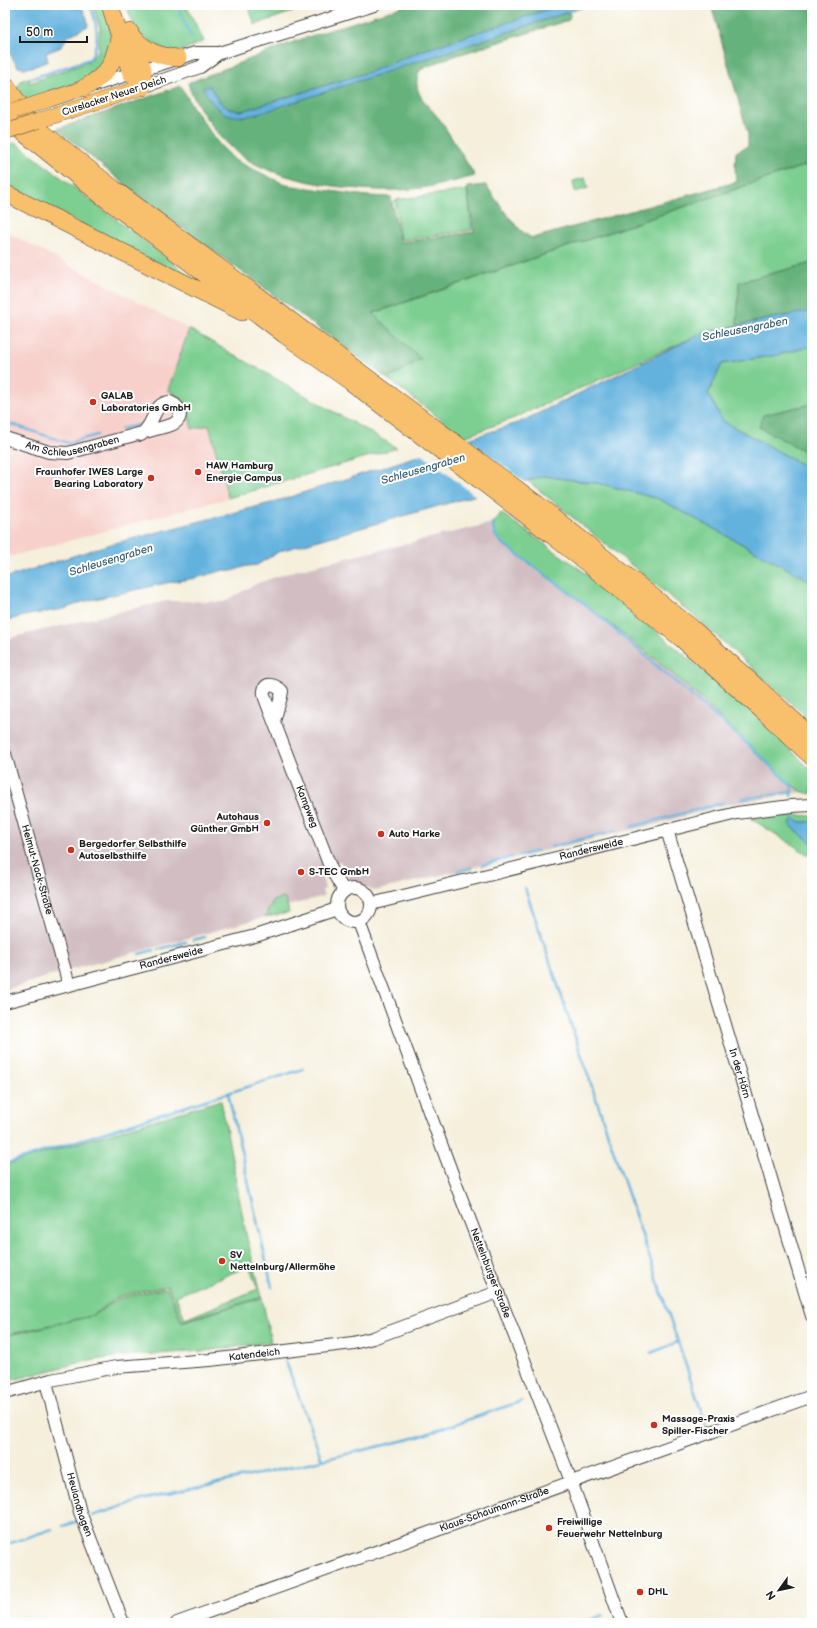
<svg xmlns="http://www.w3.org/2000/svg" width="817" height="1628" font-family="'Balsamiq Sans',sans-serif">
<rect width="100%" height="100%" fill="#fff"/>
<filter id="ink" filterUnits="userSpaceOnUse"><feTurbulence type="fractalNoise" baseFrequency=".025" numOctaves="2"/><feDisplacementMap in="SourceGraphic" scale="8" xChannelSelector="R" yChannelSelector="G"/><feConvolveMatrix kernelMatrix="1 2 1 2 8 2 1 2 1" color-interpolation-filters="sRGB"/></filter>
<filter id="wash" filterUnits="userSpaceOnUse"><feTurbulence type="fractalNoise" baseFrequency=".012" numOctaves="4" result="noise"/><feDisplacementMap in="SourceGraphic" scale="16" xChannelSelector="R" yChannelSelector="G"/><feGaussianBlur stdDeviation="0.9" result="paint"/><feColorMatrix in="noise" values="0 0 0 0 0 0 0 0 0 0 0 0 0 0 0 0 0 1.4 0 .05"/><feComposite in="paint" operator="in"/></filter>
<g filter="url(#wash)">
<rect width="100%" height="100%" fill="#f5efdc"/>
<!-- built -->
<path fill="#f7d0cb" d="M 5,231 L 189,329 L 168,390 L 186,402 L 193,429 L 209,425 L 228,498 L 5,558 Z"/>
<!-- industrial -->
<path fill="#d2bec2" d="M 496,520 L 492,526 L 502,543 L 585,604 L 660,663 L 701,699 L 786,781 L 803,792 L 718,806 L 664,822 L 374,891 L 351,881 L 340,861 L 321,873 L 325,889 L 322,890 L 324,896 L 288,906 L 289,913 L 265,917 L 56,974 L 5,990 L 5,639 L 166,601 L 223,602 L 258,583 L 297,570 L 492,523 Z"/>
<!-- green -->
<path fill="#7dcf91" stroke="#4c7656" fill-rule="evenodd" d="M 93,5 L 103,5 L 110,27 L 112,47 L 97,76 L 27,100 L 17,91 L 20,81 L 28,78 L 30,83 L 90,61 L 98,51 L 100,28 Z
M 126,5 L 186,5 L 204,41 L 178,52 L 168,53 L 137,33 Z
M 248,5 L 304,5 L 297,10 L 255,25 Z
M 16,143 L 200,284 L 5,186 L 5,146 Z
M 812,163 L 812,263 L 739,282 L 737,325 L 701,334 L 514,418 L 464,437 L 388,379 L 420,359 L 372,314 Z
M 585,178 L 588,188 L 575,192 L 573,181 Z
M 467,190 L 472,230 L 400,240 L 395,200 Z
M 189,329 L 397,448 L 228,498 L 209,425 L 192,429 L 186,402 L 168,390 Z
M 812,346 L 812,404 L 763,415 L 759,427 L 812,455 L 812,470 L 723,421 L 708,394 L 722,364 L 777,355 Z
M 544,476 L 602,484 L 659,499 L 812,582 L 812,722 L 699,620 L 528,481 Z
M 501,513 L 598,582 L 675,647 L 760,720 L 812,771 L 812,794 L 803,792 L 786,781 L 701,699 L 660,663 L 585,604 L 502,543 L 495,535 L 492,526 Z
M 785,815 L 812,816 L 812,822 L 800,822 L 793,828 L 812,843 L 812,857 L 750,818 Z
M 283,898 L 286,900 L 289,913 L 265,917 L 273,901 Z
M 221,1100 L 246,1234 L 262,1297 L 182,1321 L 168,1286 L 120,1296 L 91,1316 L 5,1335 L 5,1165 ZM 249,1266 L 258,1289 L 185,1319 L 176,1296 Z
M 167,1288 L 181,1322 L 262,1298 L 271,1342 L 205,1351 L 122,1356 L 82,1362 L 13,1380 L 5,1349 L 5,1336 L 92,1316 L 120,1298 Z"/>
<!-- forest -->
<path fill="#66b27b" stroke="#41674c" d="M 407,5 L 561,5 L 424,50 L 369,72 L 242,111 C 223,110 218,101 210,86 L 208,99 L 242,117 L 569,12 L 570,15 L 569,20 L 445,59 L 420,70 C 409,93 429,105 441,121 L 475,176 C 455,181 434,187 413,189 C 369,194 278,183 242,156 C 219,139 203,116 190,90 L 188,83 L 296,41 Z
M 711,5 L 812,5 L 812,163 L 373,313 L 421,359 L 388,379 L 144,200 L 57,129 L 180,86 L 185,93 L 192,106 L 218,143 L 236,161 L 286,185 L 367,196 L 391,197 L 400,242 L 474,232 L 467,187 L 486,185 C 495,198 518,234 533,238 L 736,182 L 735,167 L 736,152 L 748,146 L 748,134 Z
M 812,263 L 812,311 L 737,325 L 739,282 Z
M 812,404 L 812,455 L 759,427 L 763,415 Z"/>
<!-- water -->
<path fill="#64b2de" stroke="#40677d" d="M 5,5 L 81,5 L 87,18 L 88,26 L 68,36 L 61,47 L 46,53 L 48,61 C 38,65 29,70 18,67 L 5,46 Z
M 561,5 L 590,5 L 258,114 C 229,120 217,115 203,88 L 210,86 C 218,101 223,110 242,111 L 369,72 L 424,50 Z
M 812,311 L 812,346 L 777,355 L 722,364 L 708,394 L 723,421 L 812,470 L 812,582 L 659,499 L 602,484 L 544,476 L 280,551 L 257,565 L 247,566 L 232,571 L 224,570 L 196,578 L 166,583 L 82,602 L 64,609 L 28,615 L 5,621 L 5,578 L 104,546 L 271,503 L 387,466 L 520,422 L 701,334 L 778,317 Z
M 793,818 L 800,822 L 812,822 L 812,843 L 793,828 L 790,823 Z"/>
<!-- pier -->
<path fill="#f5efdc" d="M 467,438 L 526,483 L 477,497 L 420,453 Z"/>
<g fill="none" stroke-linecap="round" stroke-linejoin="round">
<!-- stream -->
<path stroke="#64b2de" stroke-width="2.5" d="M 177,5 L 191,37
M 30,79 L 90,59 C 101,42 97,23 90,5
M 5,422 L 68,443 L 97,435
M 121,429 L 138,425
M 492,523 L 495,535 L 502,543 L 585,604 L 743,740 L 792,786 L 791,796
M 5,550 L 8,549
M 741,799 L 791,792
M 631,827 L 722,803
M 551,847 L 615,831
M 519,856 L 538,851
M 483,865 L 512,857
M 458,871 L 472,868
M 525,888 L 706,1425
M 193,940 L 205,937
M 159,949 L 186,942
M 139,954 L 154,950
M 5,1164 L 228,1093
M 272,1287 L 228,1093 L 303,1069
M 651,1353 L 678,1342
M 285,1359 L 322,1460
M 92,1516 L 145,1499 L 322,1460 L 418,1437 L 522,1401
M 63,1526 L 78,1521
M 5,1545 L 52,1529
M 581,1623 L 603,1615"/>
</g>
</g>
<g filter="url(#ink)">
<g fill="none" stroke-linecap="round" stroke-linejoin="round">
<defs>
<g id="minor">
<path d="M 95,85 L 195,53 L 219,53 L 374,5"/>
<path d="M 143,87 L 200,67 L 219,53"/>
<path id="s1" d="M 5,438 L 49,452 L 68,453 L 171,425 C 184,420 182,407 170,402 C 157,402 155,415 149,425 C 147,428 144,432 141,435"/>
<path id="s2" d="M 274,721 L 281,697 L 282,691 C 277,686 265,680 264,691 C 263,694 265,698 266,701 L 331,869 L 344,891"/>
<path id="s3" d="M 5,754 L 69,985"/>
<path id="s4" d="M 667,830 L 812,1316"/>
<circle cx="354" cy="905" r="17"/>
<path id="s5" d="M 371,904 L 737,813 L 791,806 L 812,805"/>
<path id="s6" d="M 359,922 L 457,1187 L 571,1481 L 622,1623"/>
<path id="s7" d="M 5,1002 L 255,936 L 337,909"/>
<path id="s8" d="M 46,1382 L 80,1512 L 123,1623"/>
<path id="s9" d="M 5,1393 L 51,1380 L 116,1367 L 210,1360 L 353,1343 L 373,1338 L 498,1292"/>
<path id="s10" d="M 177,1623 L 812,1396"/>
</g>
<path id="major" d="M 48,100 L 84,88
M 38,121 L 143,87"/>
<path id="highway" d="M 110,5 L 131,73 L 143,87
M 130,32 L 143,69 L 143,87
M 131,36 C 147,51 156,56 178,58
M 5,84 L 22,108
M 84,88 C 111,73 113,63 120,34
M 5,101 L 36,127 L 114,189 L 537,504 L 692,628 L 812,737
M 5,118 L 102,196 L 285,335 L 351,382 L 553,536 L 682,639 L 766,714 L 812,757
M 5,193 L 242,312"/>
</defs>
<!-- minor casing -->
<use href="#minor" stroke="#3d3c39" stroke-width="14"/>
<!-- major casing -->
<use href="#major" stroke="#3d3c39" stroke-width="16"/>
<!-- highway casing -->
<use href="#highway" stroke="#3d3c39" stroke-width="18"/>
<!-- minor -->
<use href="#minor" stroke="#fff" stroke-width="12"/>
<!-- major -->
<use href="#major" stroke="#f8bf6c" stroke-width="15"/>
<!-- highway -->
<use href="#highway" stroke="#f8bf6c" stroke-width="17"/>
<defs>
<path id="major-bridge" d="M 14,111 L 48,100
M 5,132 L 38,121"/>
</defs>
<!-- major-bridge casing -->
<use href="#major-bridge" stroke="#3d3c39" stroke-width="16" stroke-linecap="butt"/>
<!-- major-bridge -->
<use href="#major-bridge" stroke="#f8bf6c" stroke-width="15"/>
</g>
</g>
<!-- markers -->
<g fill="#c8321e" stroke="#fff" stroke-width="1.5">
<circle cx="93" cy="402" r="4"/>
<circle cx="198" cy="472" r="4"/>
<circle cx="151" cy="478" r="4"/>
<circle cx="267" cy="823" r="4"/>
<circle cx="381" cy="834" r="4"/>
<circle cx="71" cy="850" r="4"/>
<circle cx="301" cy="872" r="4"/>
<circle cx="222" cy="1261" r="4"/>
<circle cx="654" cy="1425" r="4"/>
<circle cx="549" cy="1528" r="4"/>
<circle cx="640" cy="1592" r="4"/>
</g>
<g text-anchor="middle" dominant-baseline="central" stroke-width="4" stroke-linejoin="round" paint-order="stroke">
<!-- street labels -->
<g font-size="10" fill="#1c1c1c" stroke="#fff">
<text transform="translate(114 96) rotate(-18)">Curslacker Neuer Deich</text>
<text stroke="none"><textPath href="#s1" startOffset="70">Am Schleusengraben</textPath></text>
<text stroke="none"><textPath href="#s2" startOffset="178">Kampweg</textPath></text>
<text stroke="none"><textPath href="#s5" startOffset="227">Randersweide</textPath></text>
<text stroke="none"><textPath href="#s3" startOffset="120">Helmut-Nack-Straße</textPath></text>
<text stroke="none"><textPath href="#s7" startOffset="172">Randersweide</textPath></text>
<text stroke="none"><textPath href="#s4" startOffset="254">In der Hörn</textPath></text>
<text stroke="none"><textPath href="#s6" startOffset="375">Nettelnburger Straße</textPath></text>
<text stroke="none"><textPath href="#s9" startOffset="253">Katendeich</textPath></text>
<text stroke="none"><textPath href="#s8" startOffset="127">Heulandhagen</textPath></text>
<text stroke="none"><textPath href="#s10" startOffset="337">Klaus-Schaumann-Straße</textPath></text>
</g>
<!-- poi labels -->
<g font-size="10" font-weight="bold" fill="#1c1c1c" stroke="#fff" text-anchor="start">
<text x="101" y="396">GALAB<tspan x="101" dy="12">Laboratories GmbH</tspan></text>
<text x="206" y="466">HAW Hamburg<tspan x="206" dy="12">Energie Campus</tspan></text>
<text x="143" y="472" text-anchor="end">Fraunhofer IWES Large<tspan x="143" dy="12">Bearing Laboratory</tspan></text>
<text x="259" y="817" text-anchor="end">Autohaus<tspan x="259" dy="12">Günther GmbH</tspan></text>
<text x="389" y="834">Auto Harke</text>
<text x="79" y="844">Bergedorfer Selbsthilfe<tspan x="79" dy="12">Autoselbsthilfe</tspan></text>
<text x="309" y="872">S-TEC GmbH</text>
<text x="230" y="1255">SV<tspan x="230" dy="12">Nettelnburg/Allermöhe</tspan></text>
<text x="662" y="1419">Massage-Praxis<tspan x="662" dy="12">Spiller-Fischer</tspan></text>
<text x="557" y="1522">Freiwillige<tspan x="557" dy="12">Feuerwehr Nettelnburg</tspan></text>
<text x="648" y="1592">DHL</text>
</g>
<!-- water labels -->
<g font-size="11" font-style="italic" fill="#3c6073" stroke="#fff">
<text transform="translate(745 329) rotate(-11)">Schleusengraben</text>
<text transform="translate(423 469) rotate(-16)">Schleusengraben</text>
<text transform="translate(111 560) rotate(-17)">Schleusengraben</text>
</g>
</g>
<!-- margin -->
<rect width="817" height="1628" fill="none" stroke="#fff" stroke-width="20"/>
<!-- north arrow -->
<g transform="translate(779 1590) rotate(237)" stroke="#ffffff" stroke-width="3" paint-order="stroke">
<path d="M0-3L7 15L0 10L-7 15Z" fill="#1c1c1c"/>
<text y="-6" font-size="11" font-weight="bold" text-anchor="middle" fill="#1c1c1c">N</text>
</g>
<!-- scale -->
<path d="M20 36v6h67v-6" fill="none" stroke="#1c1c1c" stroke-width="2"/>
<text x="26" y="36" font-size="12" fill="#1c1c1c" stroke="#ffffff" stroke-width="3" paint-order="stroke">50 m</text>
</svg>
